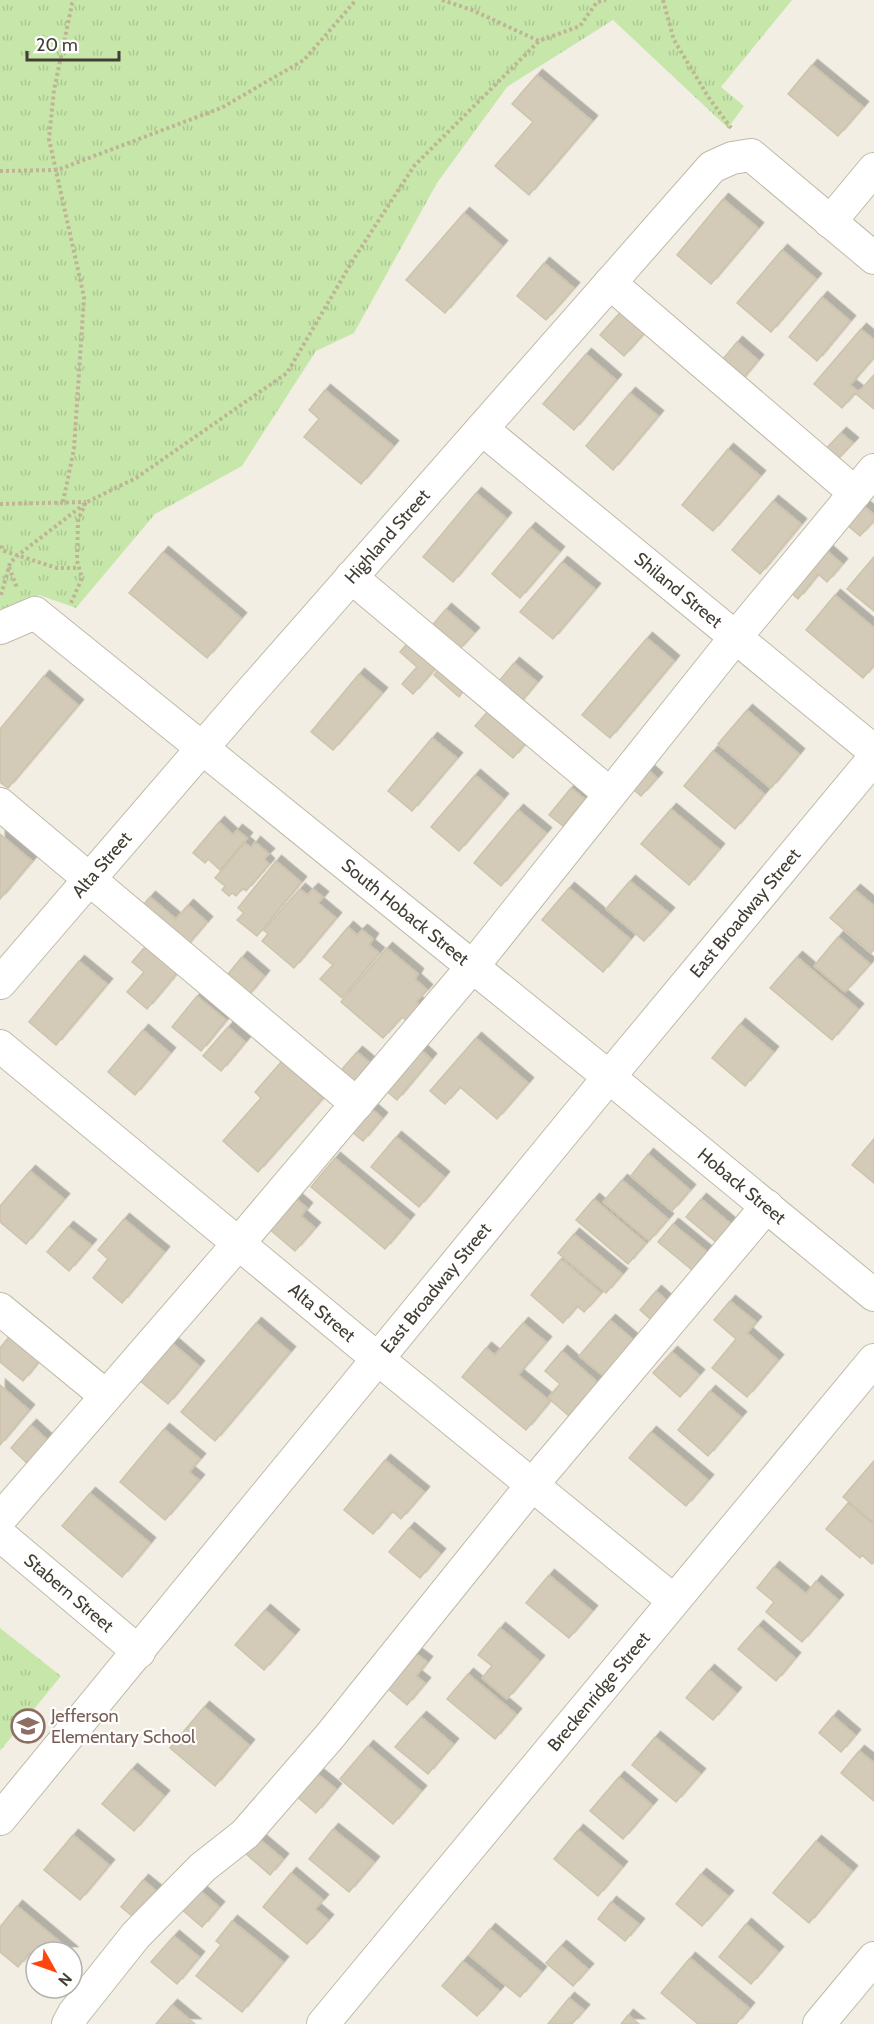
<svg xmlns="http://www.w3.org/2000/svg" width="874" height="2024" font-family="Cabin,sans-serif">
<defs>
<pattern id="grass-tufts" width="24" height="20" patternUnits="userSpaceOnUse" patternTransform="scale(1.5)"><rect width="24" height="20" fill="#c7e7aa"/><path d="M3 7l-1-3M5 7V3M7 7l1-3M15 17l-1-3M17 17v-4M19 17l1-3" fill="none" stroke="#acc793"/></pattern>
<filter id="shadow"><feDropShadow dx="5.5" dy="-5.5" stdDeviation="0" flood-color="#0004"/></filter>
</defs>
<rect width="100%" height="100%" fill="#f2eee3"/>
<!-- grass -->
<path fill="url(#grass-tufts)" d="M 0,0 L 792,0 L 721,87 L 744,106 L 728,128 L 613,20 L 507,87 L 437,183 L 354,333 L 316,351 L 242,466 L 155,514 L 76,608 L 39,595 L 0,612 Z
M 0,1628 L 61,1676 L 0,1751 Z"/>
<!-- building -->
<path fill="#d3cbb8" stroke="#cec3ab" stroke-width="1.5" filter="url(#shadow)" d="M 812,65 L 863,107 L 838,136 L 788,94 Z
M 537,75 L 592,121 L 529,195 L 495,166 L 533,122 L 512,104 Z
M 723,199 L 758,228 L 711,284 L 677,255 Z
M 464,213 L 502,246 L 445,313 L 406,280 Z
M 782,250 L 816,279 L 771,332 L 737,303 Z
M 544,263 L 574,288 L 546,320 L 517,296 Z
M 822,297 L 850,321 L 817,361 L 789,337 Z
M 625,307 L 648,329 L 624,356 L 600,335 Z
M 861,329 L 874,340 L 874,357 L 850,385 L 859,392 L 874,375 L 874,409 L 855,393 L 842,408 L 814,384 Z
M 737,342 L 758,360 L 740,382 L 719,364 Z
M 586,354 L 616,380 L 574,430 L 543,404 Z
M 325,390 L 393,446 L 361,484 L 304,437 L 319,419 L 309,410 Z
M 630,393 L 658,416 L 613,470 L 586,446 Z
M 841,433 L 853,443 L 833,464 L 822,453 Z
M 728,449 L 760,476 L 713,531 L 682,505 Z
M 476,493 L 506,518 L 453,582 L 423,557 Z
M 857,500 L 874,515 L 874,521 L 860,536 L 840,519 Z
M 773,501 L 801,524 L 760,574 L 732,550 Z
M 530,528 L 559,552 L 520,598 L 492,574 Z
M 819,544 L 842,564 L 827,582 L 818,574 L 798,599 L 783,586 Z
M 163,552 L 241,618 L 207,658 L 129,593 Z
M 874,557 L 874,611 L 847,589 Z
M 562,562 L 595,589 L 553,639 L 520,612 Z
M 835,595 L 874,628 L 874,665 L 863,678 L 806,630 Z
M 446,609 L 474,633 L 458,651 L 430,628 Z
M 412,638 L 440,663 L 413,694 L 402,684 L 417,667 L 400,652 Z
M 647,638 L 674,661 L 610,738 L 582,715 Z
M 514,663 L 537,682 L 518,705 L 495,686 Z
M 443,665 L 467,686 L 459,697 L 434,675 Z
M 359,674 L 382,693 L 333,750 L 311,732 Z
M 44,676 L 78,705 L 8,788 L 0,782 L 0,729 Z
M 491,708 L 529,739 L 513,758 L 475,726 Z
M 747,710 L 799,754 L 771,788 L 718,744 Z
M 432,738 L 457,758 L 412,811 L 388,791 Z
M 713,751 L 764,794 L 735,829 L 684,786 Z
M 638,761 L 657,778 L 641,796 L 622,780 Z
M 475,775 L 503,799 L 459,851 L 431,827 Z
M 571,788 L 585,799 L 563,826 L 549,815 Z
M 671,809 L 719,849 L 689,885 L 641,844 Z
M 518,810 L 546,833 L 501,886 L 474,863 Z
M 219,822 L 233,835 L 237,830 L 247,838 L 220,870 L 208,859 L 205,863 L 193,853 Z
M 0,834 L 32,861 L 0,899 Z
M 255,842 L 269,854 L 264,859 L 269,864 L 246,891 L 243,888 L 236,896 L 232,893 L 229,896 L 222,890 L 225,886 L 215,878 L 245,843 L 251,848 Z
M 276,861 L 301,882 L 257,936 L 237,920 L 244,913 L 238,908 Z
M 630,881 L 669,913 L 644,941 L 606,909 Z
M 569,888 L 630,939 L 603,972 L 542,920 Z
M 300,889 L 307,895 L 313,889 L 323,897 L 318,903 L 336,918 L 294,968 L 262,941 L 268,934 L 264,930 Z
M 855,890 L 874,906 L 874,949 L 871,953 L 830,918 Z
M 150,897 L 176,919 L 188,905 L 207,922 L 184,949 L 139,910 Z
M 348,927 L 357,935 L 362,930 L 373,939 L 369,945 L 379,953 L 342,998 L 320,979 L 333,965 L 323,957 Z
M 838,937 L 870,964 L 845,992 L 814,966 Z
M 145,947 L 177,973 L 147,1009 L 127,992 L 144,972 L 132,962 Z
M 387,948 L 418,974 L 415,979 L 427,990 L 416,1002 L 422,1006 L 408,1022 L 402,1017 L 383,1038 L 341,1002 Z
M 242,957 L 264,976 L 246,998 L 224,979 Z
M 797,957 L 858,1009 L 832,1040 L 770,988 Z
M 79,961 L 107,984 L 56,1045 L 29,1022 Z
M 197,996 L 226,1020 L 201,1051 L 172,1027 Z
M 740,1024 L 773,1052 L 745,1086 L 712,1058 Z
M 228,1027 L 245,1042 L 221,1071 L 203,1056 Z
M 143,1030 L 170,1053 L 135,1095 L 108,1072 Z
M 476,1038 L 528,1083 L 497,1119 L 460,1087 L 445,1104 L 430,1091 Z
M 419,1048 L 431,1059 L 397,1100 L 384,1089 Z
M 357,1052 L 376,1068 L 355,1091 L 337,1075 Z
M 282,1061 L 323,1098 L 258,1172 L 223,1141 L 261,1098 L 255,1092 Z
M 366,1104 L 382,1118 L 363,1141 L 347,1128 Z
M 396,1137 L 444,1177 L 419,1207 L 371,1167 Z
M 874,1139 L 874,1183 L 852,1165 Z
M 648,1154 L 690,1190 L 672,1211 L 631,1176 Z
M 335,1158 L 409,1220 L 385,1249 L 311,1187 Z
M 30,1171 L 64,1199 L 26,1244 L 0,1222 L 0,1206 Z
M 622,1180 L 668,1219 L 649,1241 L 603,1202 Z
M 294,1197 L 307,1208 L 301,1216 L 315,1228 L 295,1251 L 268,1228 Z
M 594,1199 L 646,1243 L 628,1264 L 576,1220 Z
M 701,1199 L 737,1229 L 722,1247 L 686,1217 Z
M 124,1219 L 164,1252 L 122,1303 L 93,1278 L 108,1259 L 98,1250 Z
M 673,1224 L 712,1256 L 697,1274 L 658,1242 Z
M 68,1227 L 91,1245 L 69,1271 L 47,1252 Z
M 574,1234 L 622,1274 L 606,1293 L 558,1253 Z
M 561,1259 L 601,1293 L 584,1312 L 577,1306 L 563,1323 L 531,1295 Z
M 656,1291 L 674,1307 L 658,1326 L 640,1310 Z
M 730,1301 L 756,1322 L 747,1333 L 778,1360 L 747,1397 L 712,1368 L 736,1339 L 714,1320 Z
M 610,1320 L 637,1343 L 607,1379 L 579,1356 Z
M 256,1323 L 290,1352 L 215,1441 L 181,1412 Z
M 523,1323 L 546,1342 L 518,1375 L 550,1401 L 526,1430 L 462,1377 L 486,1348 L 495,1355 Z
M 16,1328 L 46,1352 L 23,1381 L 0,1362 L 0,1348 Z
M 171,1342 L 199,1366 L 168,1404 L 139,1380 Z
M 562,1351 L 604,1388 L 575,1421 L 548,1398 L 560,1384 L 545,1371 Z
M 672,1352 L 699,1375 L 680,1397 L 653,1373 Z
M 0,1385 L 29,1410 L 0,1445 Z
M 710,1391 L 741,1417 L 708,1456 L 678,1430 Z
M 31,1425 L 53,1445 L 32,1468 L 11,1448 Z
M 164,1429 L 200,1459 L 189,1472 L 199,1480 L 165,1520 L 120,1482 Z
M 651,1432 L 708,1480 L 686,1506 L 629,1458 Z
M 385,1460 L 424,1492 L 401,1519 L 392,1511 L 373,1534 L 344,1510 Z
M 874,1461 L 874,1523 L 843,1497 Z
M 90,1493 L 150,1543 L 122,1577 L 62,1526 Z
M 848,1503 L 874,1525 L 874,1562 L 872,1564 L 862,1555 L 860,1558 L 826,1529 Z
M 409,1528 L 440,1554 L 420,1578 L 389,1552 Z
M 774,1567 L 806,1594 L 816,1581 L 838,1600 L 802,1642 L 766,1612 L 774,1602 L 757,1588 Z
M 549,1575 L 592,1611 L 569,1638 L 526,1603 Z
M 265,1610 L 294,1635 L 264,1670 L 235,1645 Z
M 758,1626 L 795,1658 L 776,1681 L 738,1649 Z
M 500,1628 L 539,1661 L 507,1699 L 482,1678 L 492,1666 L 478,1655 Z
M 414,1652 L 427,1662 L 416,1676 L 425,1683 L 407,1705 L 386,1687 Z
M 709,1670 L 736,1693 L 713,1720 L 686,1698 Z
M 468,1674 L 516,1714 L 495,1739 L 447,1699 Z
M 204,1707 L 249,1745 L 215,1786 L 170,1748 Z
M 833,1716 L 855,1735 L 841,1752 L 819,1733 Z
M 421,1717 L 453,1744 L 428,1774 L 395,1747 Z
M 655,1737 L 700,1774 L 676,1802 L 632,1765 Z
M 368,1746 L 421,1791 L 393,1824 L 340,1779 Z
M 859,1751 L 874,1763 L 874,1801 L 841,1773 Z
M 132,1769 L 164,1796 L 134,1831 L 102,1804 Z
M 315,1772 L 336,1789 L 316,1813 L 295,1795 Z
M 619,1777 L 652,1805 L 623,1839 L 590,1811 Z
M 333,1829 L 374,1862 L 349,1892 L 309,1859 Z
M 578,1830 L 622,1867 L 598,1896 L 554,1859 Z
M 73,1835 L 109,1865 L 80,1900 L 44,1870 Z
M 258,1838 L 283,1859 L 270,1875 L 245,1853 Z
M 816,1841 L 852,1871 L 809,1923 L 773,1893 Z
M 291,1873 L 323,1900 L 315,1909 L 328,1920 L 307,1944 L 263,1907 Z
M 701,1874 L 728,1896 L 702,1926 L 676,1904 Z
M 143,1880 L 164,1897 L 142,1924 L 121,1907 Z
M 197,1888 L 219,1907 L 202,1927 L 180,1908 Z
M 611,1902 L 639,1924 L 625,1941 L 598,1919 Z
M 17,1906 L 72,1952 L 36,1952 L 36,1959 L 29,1953 L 18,1967 L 0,1952 L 0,1927 Z
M 232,1921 L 283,1962 L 242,2012 L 196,1976 L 221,1945 L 216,1941 Z
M 746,1924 L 778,1952 L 751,1984 L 719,1957 Z
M 490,1929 L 541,1972 L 520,1997 L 469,1955 Z
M 174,1936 L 199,1957 L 177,1984 L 151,1962 Z
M 561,1946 L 588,1969 L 573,1986 L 546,1963 Z
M 690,1958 L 749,2008 L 736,2024 L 698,2024 L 661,1993 Z
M 463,1961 L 499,1991 L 477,2016 L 442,1986 Z
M 569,1998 L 584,2010 L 572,2024 L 548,2024 Z
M 172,2005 L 195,2024 L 156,2024 Z
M 628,2015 L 639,2024 L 621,2024 Z"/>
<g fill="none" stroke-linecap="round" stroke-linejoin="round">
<defs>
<g id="minor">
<path d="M 830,222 L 874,169"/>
<path d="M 610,283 L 855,493"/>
<path id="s1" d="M 482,429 L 874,751"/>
<path d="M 351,577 L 610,794"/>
<path id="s2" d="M 0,628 L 35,613 L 609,1077 L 874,1295"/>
<path d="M 0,804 L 357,1104"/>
<path id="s3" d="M 0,983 L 248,695 L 712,167 L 732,158 L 751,155 L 874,258"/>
<path id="s4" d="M 0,1046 L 378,1359 L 673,1600"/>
<path d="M 0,1309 L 106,1396"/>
<path d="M 0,1519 L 238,1244 L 473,966 L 735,638 L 874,470"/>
<path id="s5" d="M 0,1535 L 139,1652"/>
<path id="s6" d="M 0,1819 L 609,1077 L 874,758"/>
<path d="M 68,2024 L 74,2013 L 136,1935 L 203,1867 L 245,1834 L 330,1736 L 532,1485 L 767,1206"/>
<path id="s7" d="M 323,2024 L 874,1360"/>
<path d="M 819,2024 L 874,1958"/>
</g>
</defs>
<!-- minor casing -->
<use href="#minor" stroke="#c0baa8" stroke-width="34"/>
<!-- path -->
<path stroke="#bfb496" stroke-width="4" stroke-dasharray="3 3" stroke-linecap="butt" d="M 442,0 L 472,10 L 539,41
M 663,0 L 674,40 L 709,98 L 731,128
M 0,171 L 57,170 L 221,108 L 304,60 L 356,0
M 63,502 L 74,449 L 84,297 L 49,139 L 54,90 L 72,4 L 75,0
M 0,504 L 86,502
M 0,546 L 4,551 L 57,568 L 79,568
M 9,567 L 17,588
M 1,595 L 10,563 L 17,556 L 87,502 L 136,478 L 287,373 L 353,260 L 414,166 L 539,41 L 580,26 L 597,2 L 606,0
M 71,603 L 82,578 L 77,561 L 78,520 L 86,502"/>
<!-- minor -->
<use href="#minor" stroke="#fff" stroke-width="32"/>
</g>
<!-- icons -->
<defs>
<symbol id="school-ring" viewBox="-11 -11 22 22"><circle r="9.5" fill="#fff" stroke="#8d6e63" stroke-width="1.5"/><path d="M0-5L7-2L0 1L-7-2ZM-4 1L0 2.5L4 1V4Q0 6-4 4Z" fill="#8d6e63"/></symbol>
</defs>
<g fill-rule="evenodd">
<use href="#school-ring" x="9" y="1707" width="38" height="38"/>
</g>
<g text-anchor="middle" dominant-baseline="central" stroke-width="4.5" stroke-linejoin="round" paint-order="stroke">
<!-- street labels -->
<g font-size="18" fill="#433e33" stroke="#fff">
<text stroke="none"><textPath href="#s3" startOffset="591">Highland Street</textPath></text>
<text stroke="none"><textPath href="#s1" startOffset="254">Shiland Street</textPath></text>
<text stroke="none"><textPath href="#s3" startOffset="156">Alta Street</textPath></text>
<text stroke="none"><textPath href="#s2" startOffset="514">South Hoback Street</textPath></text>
<text stroke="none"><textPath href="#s6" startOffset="1173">East Broadway Street</textPath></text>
<text stroke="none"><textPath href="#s2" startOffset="948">Hoback Street</textPath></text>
<text stroke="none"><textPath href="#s6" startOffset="687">East Broadway Street</textPath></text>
<text stroke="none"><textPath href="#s4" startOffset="418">Alta Street</textPath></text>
<text stroke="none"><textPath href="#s5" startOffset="90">Stabern Street</textPath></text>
<text stroke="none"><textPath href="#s7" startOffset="432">Breckenridge Street</textPath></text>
</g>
<!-- education labels -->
<g font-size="18" fill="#785e54" stroke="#fff" text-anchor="start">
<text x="51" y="1716">Jefferson<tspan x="51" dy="21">Elementary School</tspan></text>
</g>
</g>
<!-- north arrow -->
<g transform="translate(54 1970) rotate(130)"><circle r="28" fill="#ffffff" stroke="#b4b2ad" stroke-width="1.5"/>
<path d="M0-4.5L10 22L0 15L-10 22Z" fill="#fe450e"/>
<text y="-9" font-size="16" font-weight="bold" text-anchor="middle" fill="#433e33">N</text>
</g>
<!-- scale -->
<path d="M27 51v9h92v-9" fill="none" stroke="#433e33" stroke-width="3"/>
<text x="36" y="51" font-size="18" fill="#433e33" stroke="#ffffff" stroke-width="4.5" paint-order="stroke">20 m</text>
</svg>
